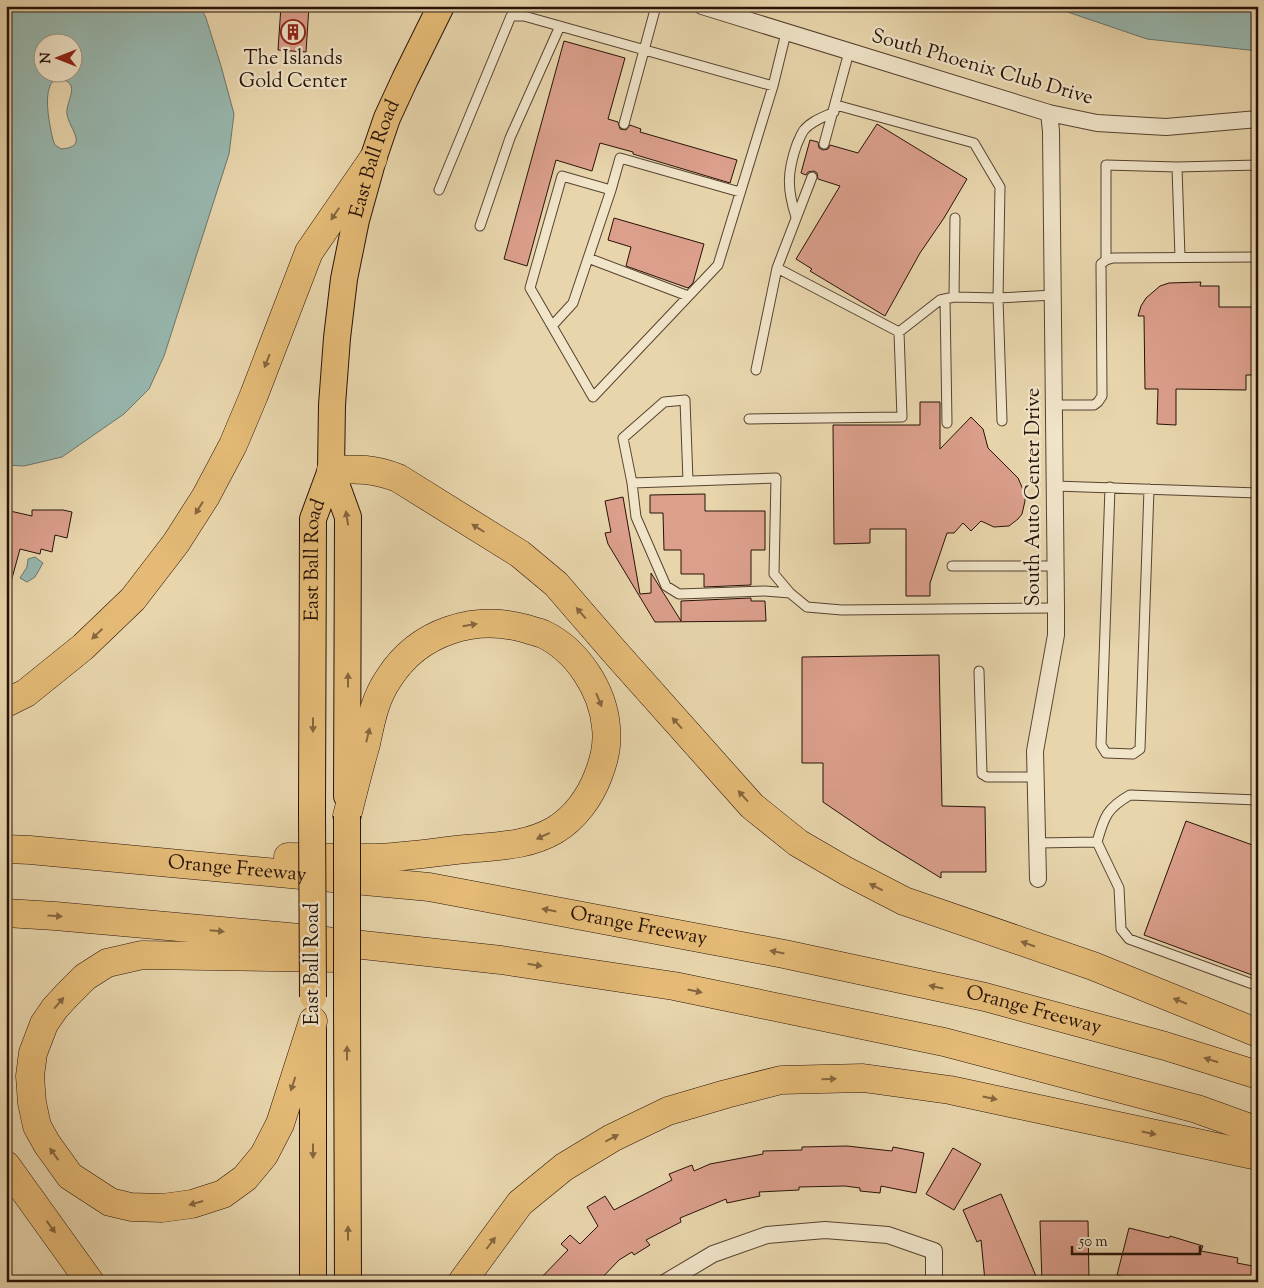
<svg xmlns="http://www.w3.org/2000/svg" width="1264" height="1288" font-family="'Sorts Mill Goudy',serif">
<rect width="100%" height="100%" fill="#e8d5ac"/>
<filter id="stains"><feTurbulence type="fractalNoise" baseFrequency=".004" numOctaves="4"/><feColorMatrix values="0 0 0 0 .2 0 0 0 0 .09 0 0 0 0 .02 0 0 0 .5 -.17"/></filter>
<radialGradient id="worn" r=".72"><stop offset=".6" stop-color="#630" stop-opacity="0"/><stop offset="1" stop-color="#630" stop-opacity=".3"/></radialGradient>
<!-- water -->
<path fill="#98b8b0" stroke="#6b766c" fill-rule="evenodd" d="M 6,6 L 200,6 L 206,18 L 221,66 L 234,114 L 229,154 L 164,356 L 149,389 L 124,414 L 62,457 L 24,466 L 6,465 ZM 42,42 L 72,42 L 72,72 L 42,72 ZM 59,79 C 83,82 65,102 67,114 C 69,129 90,147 61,149 L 55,145 L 53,140 C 50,127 44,99 50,86 C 51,82 55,81 59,79 Z
M 1050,6 L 1258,6 L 1258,51 L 1147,39 Z
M 35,557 L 43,563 L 35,577 L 27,582 L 20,578 L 27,567 L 28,559 Z"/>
<!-- building -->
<path fill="#db9f8c" stroke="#271207" d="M 281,6 L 309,6 L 306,52 L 278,50 Z
M 564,41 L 625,58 L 608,119 L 618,122 L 620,129 L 626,130 L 630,125 L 641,129 L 640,132 L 737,160 L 730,183 L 633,154 L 633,152 L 600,143 L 592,171 L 556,160 L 527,266 L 504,259 Z
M 877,124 L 967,179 L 944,218 L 920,253 L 885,316 L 810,271 L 812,269 L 796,259 L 840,186 L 818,179 L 817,173 L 814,171 L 808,172 L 806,175 L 801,173 L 810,140 L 818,142 L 819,148 L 823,150 L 828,149 L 830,145 L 858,153 Z
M 614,218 L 704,244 L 693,283 L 688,288 L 626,266 L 631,247 L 608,240 Z
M 1201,282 L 1200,286 L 1219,286 L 1219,307 L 1258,307 L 1258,375 L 1246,375 L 1246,390 L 1176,389 L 1176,425 L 1157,424 L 1158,389 L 1145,389 L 1144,316 L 1138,316 L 1141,306 L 1146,298 L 1160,286 L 1169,283 Z
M 920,402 L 940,402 L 940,449 L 971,417 L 983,429 L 988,448 L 1018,478 L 1025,494 L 1025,501 L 1022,514 L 1018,519 L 1009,526 L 994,527 L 981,521 L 971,531 L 963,523 L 954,533 L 947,533 L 930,583 L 930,596 L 906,596 L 906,529 L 870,529 L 870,543 L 834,544 L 833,425 L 920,425 Z
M 705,494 L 705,511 L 765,511 L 765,550 L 751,550 L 751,585 L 704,587 L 704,574 L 681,574 L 681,550 L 664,550 L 663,513 L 650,513 L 650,495 Z
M 623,497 L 640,594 L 651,593 L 651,573 L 681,621 L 681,601 L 751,598 L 751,601 L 765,601 L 766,621 L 655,622 L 608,544 L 605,533 L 611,532 L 605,501 Z
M 32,510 L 63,510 L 72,512 L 67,538 L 55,535 L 52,552 L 41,549 L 40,554 L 20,549 L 11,582 L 6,582 L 6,526 L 10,511 L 32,516 Z
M 939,655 L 942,806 L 985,807 L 986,872 L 941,872 L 941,878 L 879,840 L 823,802 L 823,763 L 802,763 L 802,657 Z
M 1186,821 L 1258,847 L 1258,958 L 1252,975 L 1144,935 Z
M 847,1146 L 892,1151 L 893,1147 L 924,1153 L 916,1193 L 881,1186 L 880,1193 L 860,1191 L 860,1188 L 845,1186 L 799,1187 L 799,1190 L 759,1192 L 760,1196 L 727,1203 L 726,1199 L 680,1218 L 681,1222 L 646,1240 L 650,1245 L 634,1255 L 632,1252 L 619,1260 L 598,1282 L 537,1282 L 568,1250 L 561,1244 L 570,1235 L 580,1244 L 598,1226 L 587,1207 L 605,1196 L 614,1210 L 672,1180 L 669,1174 L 692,1165 L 694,1171 L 710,1164 L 763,1154 L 763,1151 L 802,1150 L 802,1147 Z
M 953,1148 L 981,1164 L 954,1210 L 926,1194 Z
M 1001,1194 L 1036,1276 L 985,1281 L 981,1240 L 977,1242 L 963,1210 Z
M 1040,1221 L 1088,1221 L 1089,1282 L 1042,1282 Z
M 1129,1228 L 1169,1238 L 1170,1236 L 1203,1246 L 1201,1251 L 1238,1258 L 1237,1263 L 1258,1267 L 1258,1282 L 1143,1282 L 1117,1275 Z"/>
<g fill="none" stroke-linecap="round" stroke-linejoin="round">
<defs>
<path id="lane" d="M 836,105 L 974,143 L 1000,187 L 998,298 L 1002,421
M 624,124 L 656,6
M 824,144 L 849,52
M 1177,167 L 1180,257
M 439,190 L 511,16 L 524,16 L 773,86
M 740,192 L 620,158 L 611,190 L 562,176 L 530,288 L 593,397 L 718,265 L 773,86 L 786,33
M 796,217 C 787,189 787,172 797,144 C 799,140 801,134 804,130 C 811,121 824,117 834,112
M 480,226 L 510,138 L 560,26
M 588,258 L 688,296
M 1106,260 L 1106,165 L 1177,167 L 1258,165
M 777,268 L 812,177
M 954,297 L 955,218
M 945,300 L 947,423
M 552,326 L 573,303 L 611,190
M 756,370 L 777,268 L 899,332 L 940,300 L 954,297 L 998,298 L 1054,295
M 1055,405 L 1094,405 L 1098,402 L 1102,396 L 1101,264 L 1106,260 L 1113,258 L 1258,257
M 749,419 L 902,417 L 899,332
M 688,481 L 685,400 L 664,402 L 623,438 L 632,483 L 776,478 L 774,574 L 790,593 L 807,607 L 842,610 L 1056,608
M 632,483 L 636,517 L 666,586 L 679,594 L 765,591 L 790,593
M 1055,486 L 1258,493
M 1110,487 L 1101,745 L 1106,753 L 1133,754 L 1140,749 L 1149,489
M 952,566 L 1056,566
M 979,671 L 982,774 L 987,777 L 1036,777
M 1258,800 L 1130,795 C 1107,808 1104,817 1097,842 L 1119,888 L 1121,929 L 1129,939 L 1258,986
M 1037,843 L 1097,842"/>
<path id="street" d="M 702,6 L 1049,113 L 1097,123 L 1166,127 L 1258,119
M 1038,879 L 1035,751 L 1056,635 L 1056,608 L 1051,131 L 1049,113
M 666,1282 L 713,1254 L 767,1235 L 825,1230 L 888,1235 L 934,1251 L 934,1282"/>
<g id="primary">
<path d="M 331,470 L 348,517 L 347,796"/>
<path id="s1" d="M 312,812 L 313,519 L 331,470 L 332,405 L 337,338 L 344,279 L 356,220 L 373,159 L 387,118 L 405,79 L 441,6"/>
<path d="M 347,1002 L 348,1282"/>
<path d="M 313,1282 L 313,1030"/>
</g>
<g id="highway">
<path d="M 331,470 C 358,469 372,468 398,478 L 520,554 L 556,584 L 613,650 L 752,806 L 798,843 L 846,871 L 904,901 L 1093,966 L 1258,1033"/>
<path d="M 6,703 L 26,693 L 83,647 L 133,599 L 176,543 L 206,496 L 233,445 L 254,395 L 309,252 L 373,159"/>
<path id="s2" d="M 6,849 L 30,850 L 429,887 L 784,954 L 985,997 L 1165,1046 L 1258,1075"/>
<path d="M 288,857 C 317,857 346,858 375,858 C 405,857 436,852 466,849 C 497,846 528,846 555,830 C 575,818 590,797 598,776 C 604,761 608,743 606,727 C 603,690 577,650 543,634 C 538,632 532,631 527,629 C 475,614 419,631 389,678 C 375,698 371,720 366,744 C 359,768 353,792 347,816"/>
<path d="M 6,913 L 55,916 L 289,937 L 501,960 L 674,986 L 944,1042 L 1197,1109 L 1258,1131"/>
<path d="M 313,1021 L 280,1124 L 264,1155 L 245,1178 L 223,1194 L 192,1204 L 162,1208 L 131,1207 L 110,1202 L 70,1176 L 47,1144 L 37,1126 L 32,1103 L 30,1076 L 33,1053 L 44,1024 L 55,1008 L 67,995 L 85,977 L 107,963 L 142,955 L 338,958"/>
<path d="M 6,1165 L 90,1282"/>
<path d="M 462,1282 L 520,1203 L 564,1167 L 612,1138 L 668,1111 L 726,1094 L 781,1080 L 863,1078 L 950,1090 L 1258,1156"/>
</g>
</defs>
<!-- lane casing -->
<use href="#lane" stroke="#574330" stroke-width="11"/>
<!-- street casing -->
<use href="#street" stroke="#574330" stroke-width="18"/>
<!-- primary casing -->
<use href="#primary" stroke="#271207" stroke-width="28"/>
<!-- highway casing -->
<use href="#highway" stroke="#271207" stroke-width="29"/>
<!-- lane -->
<use href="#lane" stroke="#f0e4c9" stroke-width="9"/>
<!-- street -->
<use href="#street" stroke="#f0e4c9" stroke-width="16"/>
<!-- primary -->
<use href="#primary" stroke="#e4ba76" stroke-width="26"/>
<!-- highway -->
<use href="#highway" stroke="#e4ba76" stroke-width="28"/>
<defs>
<path id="primary-bridge" d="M 312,812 L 313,997
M 347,816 L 347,1002"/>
</defs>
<!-- primary-bridge casing -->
<use href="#primary-bridge" stroke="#271207" stroke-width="28" stroke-linecap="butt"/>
<!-- primary-bridge -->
<use href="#primary-bridge" stroke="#e4ba76" stroke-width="26"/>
</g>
<!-- one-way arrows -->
<defs><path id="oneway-solid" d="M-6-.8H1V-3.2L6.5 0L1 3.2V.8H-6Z" transform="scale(1.25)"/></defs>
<g fill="#86663e">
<use href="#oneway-solid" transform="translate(335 214) rotate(124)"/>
<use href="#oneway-solid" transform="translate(267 361) rotate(111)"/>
<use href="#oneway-solid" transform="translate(199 508) rotate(122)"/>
<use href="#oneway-solid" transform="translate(347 518) rotate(-99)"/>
<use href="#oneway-solid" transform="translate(478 528) rotate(-148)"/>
<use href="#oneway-solid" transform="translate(581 613) rotate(-131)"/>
<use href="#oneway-solid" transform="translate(470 625) rotate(-9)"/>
<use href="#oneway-solid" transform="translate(97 634) rotate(136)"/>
<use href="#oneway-solid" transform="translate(348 680) rotate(-90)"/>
<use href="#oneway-solid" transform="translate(599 700) rotate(68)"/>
<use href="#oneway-solid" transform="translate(677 723) rotate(-132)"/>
<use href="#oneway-solid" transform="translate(313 725) rotate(90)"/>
<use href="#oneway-solid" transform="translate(368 735) rotate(-76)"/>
<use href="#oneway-solid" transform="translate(743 796) rotate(-132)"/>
<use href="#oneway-solid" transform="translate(543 836) rotate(155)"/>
<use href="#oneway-solid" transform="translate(876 887) rotate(-153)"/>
<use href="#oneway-solid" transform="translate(549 910) rotate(-169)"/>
<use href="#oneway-solid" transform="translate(55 916) rotate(4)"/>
<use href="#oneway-solid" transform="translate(217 931) rotate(5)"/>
<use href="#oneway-solid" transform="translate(1028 944) rotate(-161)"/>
<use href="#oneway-solid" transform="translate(777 952) rotate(-169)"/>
<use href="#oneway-solid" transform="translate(535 965) rotate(9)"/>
<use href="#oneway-solid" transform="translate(936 987) rotate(-168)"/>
<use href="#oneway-solid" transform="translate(695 991) rotate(12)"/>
<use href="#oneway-solid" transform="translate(1180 1001) rotate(-158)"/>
<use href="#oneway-solid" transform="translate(59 1003) rotate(-49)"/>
<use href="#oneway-solid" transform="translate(347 1053) rotate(-90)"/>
<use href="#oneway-solid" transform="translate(1211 1060) rotate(-163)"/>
<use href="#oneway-solid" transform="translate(829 1079) rotate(-1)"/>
<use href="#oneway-solid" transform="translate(293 1084) rotate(108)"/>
<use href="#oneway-solid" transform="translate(990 1098) rotate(12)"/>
<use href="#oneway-solid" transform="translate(1149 1133) rotate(12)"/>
<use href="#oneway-solid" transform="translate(612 1138) rotate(-28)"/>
<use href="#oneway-solid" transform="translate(313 1151) rotate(90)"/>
<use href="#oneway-solid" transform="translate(54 1154) rotate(-126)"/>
<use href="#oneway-solid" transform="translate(196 1203) rotate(164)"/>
<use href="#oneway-solid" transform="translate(51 1227) rotate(54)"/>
<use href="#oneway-solid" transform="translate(348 1233) rotate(-90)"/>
<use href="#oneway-solid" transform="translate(491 1243) rotate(-53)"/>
</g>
<!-- icons -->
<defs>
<symbol id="building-ring" viewBox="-11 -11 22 22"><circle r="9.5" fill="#f0e4c9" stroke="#8f2418" stroke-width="1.5"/><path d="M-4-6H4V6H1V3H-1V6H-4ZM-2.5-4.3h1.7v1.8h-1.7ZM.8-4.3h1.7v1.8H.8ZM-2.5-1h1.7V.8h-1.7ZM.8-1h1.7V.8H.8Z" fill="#8f2418"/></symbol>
</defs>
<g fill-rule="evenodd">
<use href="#building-ring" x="279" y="18" width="28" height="28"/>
</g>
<g text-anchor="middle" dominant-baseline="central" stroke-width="4.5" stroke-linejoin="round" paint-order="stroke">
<!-- poi labels -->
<g font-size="20" fill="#271207" stroke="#f0e4c9">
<text x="293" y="59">The Islands<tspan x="293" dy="23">Gold Center</tspan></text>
</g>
<!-- street labels -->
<g font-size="20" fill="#271207" stroke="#f0e4c9">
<text transform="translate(982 68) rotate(16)">South Phoenix Club Drive</text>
<text stroke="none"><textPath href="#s1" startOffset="661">East Ball Road</textPath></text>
<text transform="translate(1034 497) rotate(-90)">South Auto Center Drive</text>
<text stroke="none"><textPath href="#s1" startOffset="252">East Ball Road</textPath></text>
<text stroke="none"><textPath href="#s2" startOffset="232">Orange Freeway</textPath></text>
<text stroke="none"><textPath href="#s2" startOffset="638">Orange Freeway</textPath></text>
<text transform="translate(313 964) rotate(-90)">East Ball Road</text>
<text stroke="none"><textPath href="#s2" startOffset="1042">Orange Freeway</textPath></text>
</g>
</g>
<!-- margin -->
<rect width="1264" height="1288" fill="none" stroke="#e8d5ac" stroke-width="25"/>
<rect x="8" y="8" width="1249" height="1273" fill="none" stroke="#271207" stroke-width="2.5"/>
<rect x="12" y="12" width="1239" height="1263" fill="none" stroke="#271207"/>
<!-- north arrow -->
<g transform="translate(58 58) rotate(270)"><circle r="24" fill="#f0e4c9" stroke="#a0907b"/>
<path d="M0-4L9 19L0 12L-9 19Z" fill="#8f2418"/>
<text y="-8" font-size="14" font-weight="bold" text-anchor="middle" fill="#271207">N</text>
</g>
<!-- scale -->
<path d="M1072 1246v8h128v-8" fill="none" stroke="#271207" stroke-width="2.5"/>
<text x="1079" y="1246" font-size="15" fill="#271207" stroke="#f0e4c9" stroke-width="4" paint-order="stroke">50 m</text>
<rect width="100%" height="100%" filter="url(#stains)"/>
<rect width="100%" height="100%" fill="url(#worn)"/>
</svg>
